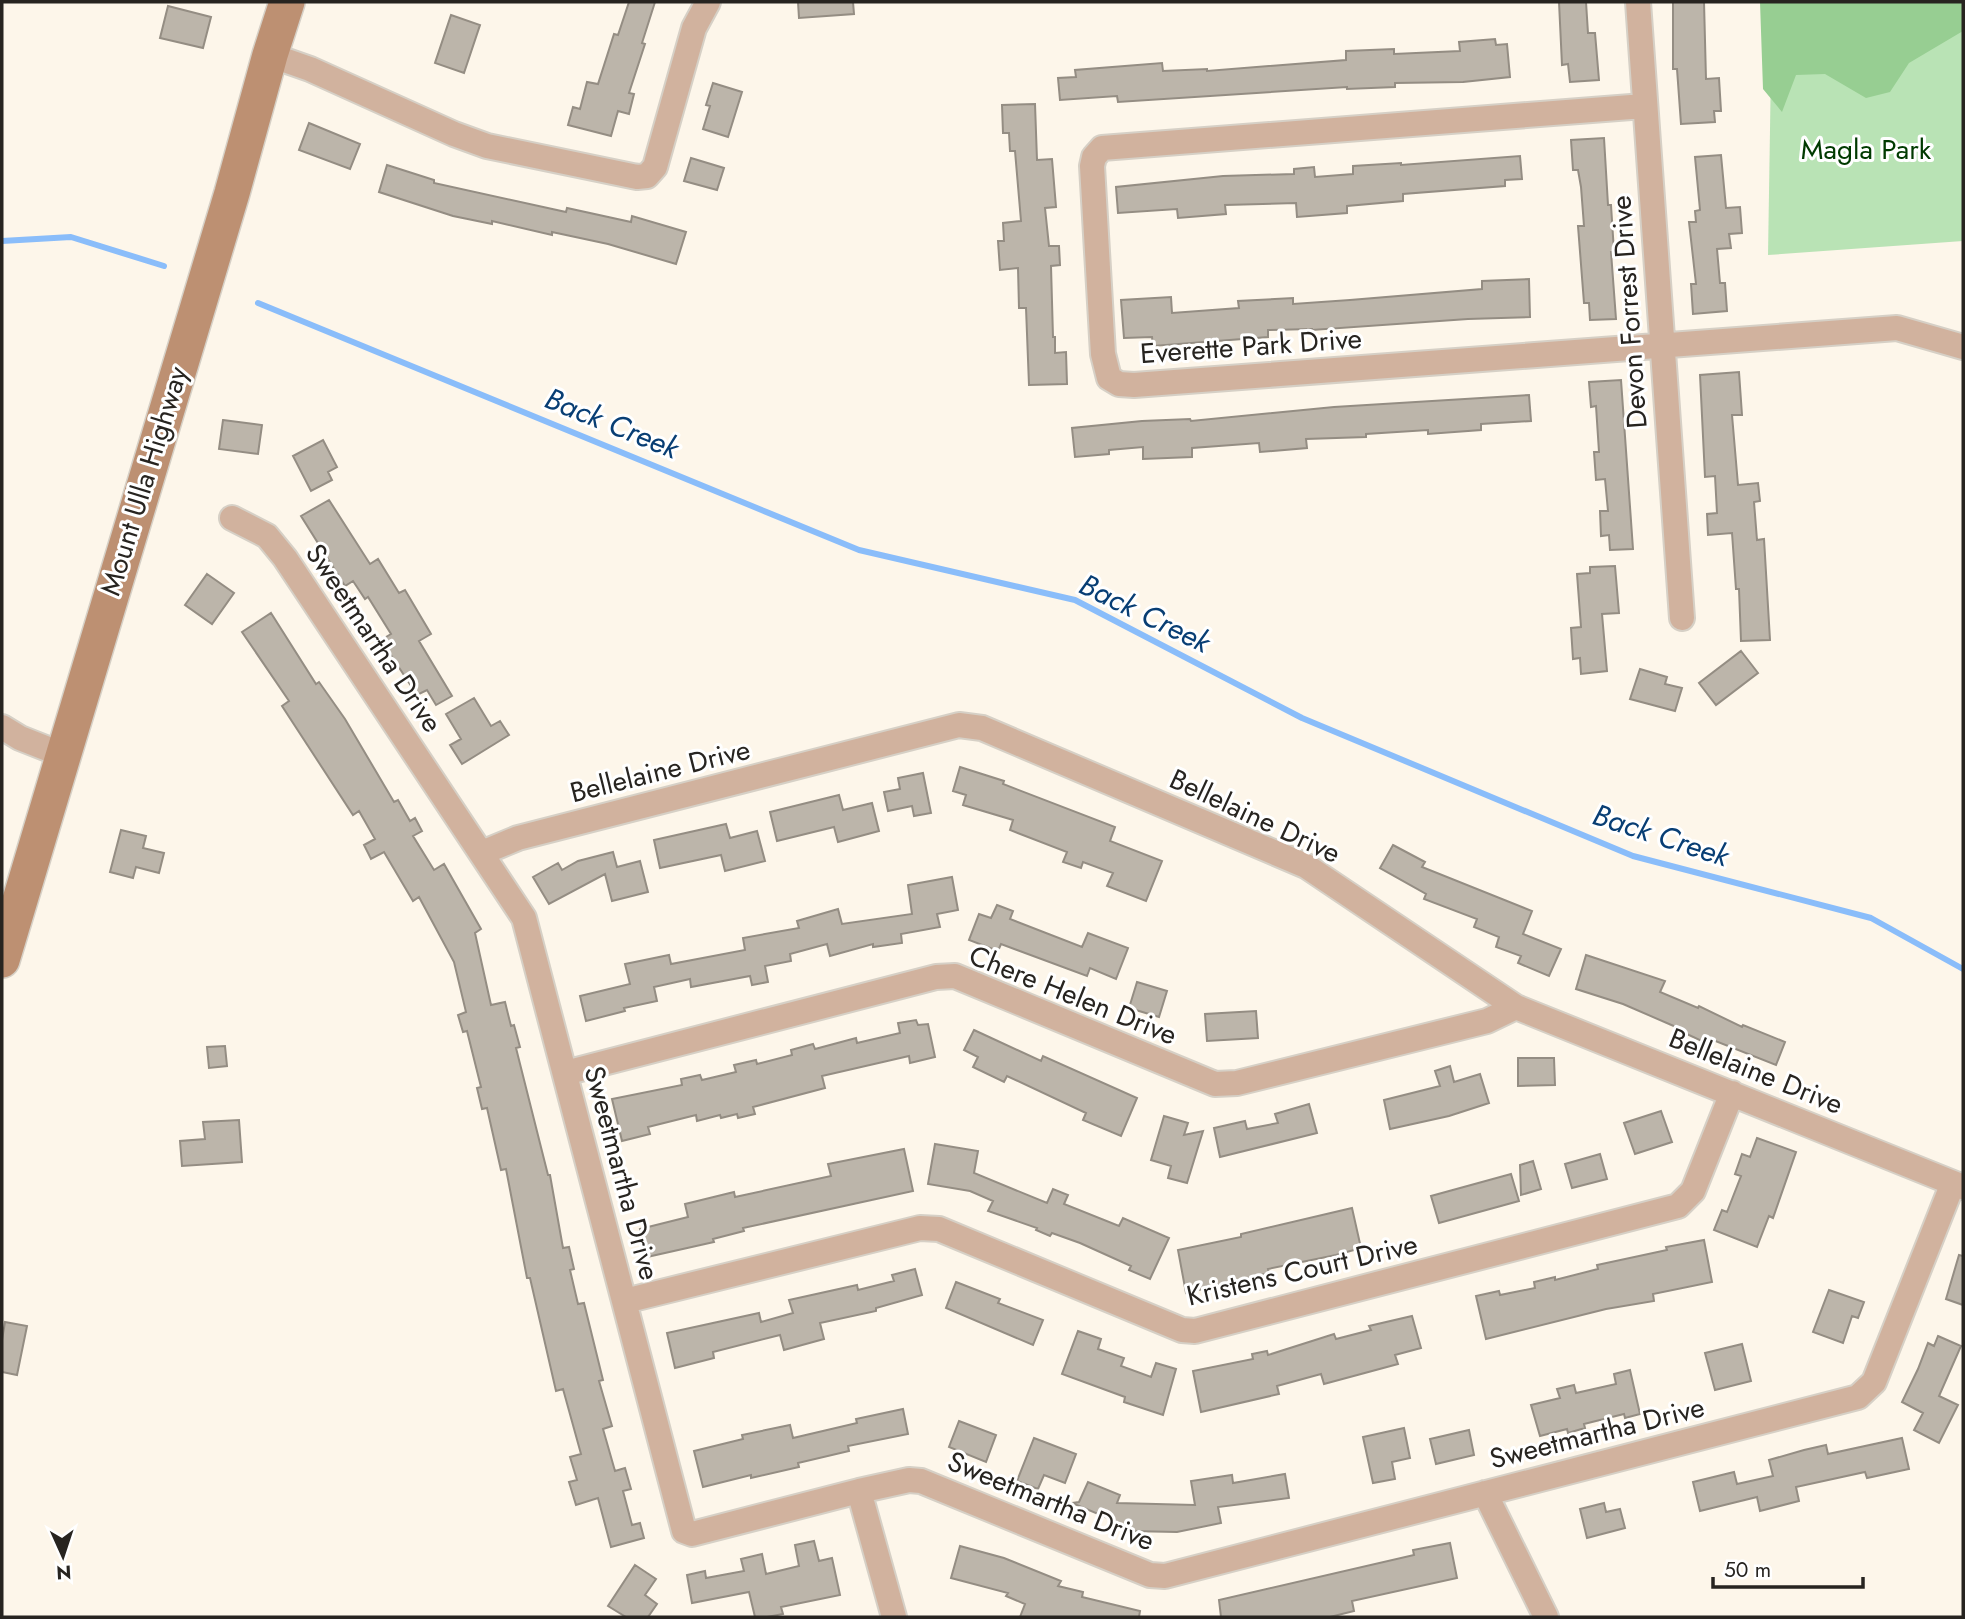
<svg xmlns="http://www.w3.org/2000/svg" width="1965" height="1619" font-family="Jost,sans-serif">
<rect width="100%" height="100%" fill="#fdf6ea"/>
<!-- green -->
<path fill="#b9e3b5" d="M 1792,2 L 1963,2 L 1963,241 L 1768,255 L 1772,4 Z"/>
<!-- forest -->
<path fill="#97ce92" d="M 1760,2 L 1963,2 L 1963,31 L 1909,63 L 1890,92 L 1866,98 L 1825,74 L 1796,75 L 1782,112 L 1763,89 Z"/>
<g fill="none" stroke-linecap="round" stroke-linejoin="round">
<!-- stream -->
<path stroke="#8abdfa" stroke-width="6" d="M 2,241 L 71,237 L 164,266
M 258,303 L 859,550 L 1075,600 L 1302,718 L 1633,856 L 1871,918 L 1963,969"/>
</g>
<!-- building -->
<path fill="#bcb5aa" stroke="#948d83" stroke-width="2" d="M 629,2 L 655,2 L 642,43 L 645,44 L 629,93 L 634,94 L 629,114 L 618,111 L 611,136 L 568,125 L 573,107 L 580,109 L 587,82 L 598,84 L 614,34 L 618,35 Z
M 798,2 L 853,2 L 854,14 L 799,18 Z
M 1559,2 L 1586,2 L 1588,33 L 1595,33 L 1599,80 L 1570,82 L 1568,64 L 1562,65 Z
M 1673,2 L 1704,2 L 1706,79 L 1719,78 L 1721,111 L 1714,111 L 1715,122 L 1681,124 L 1677,69 L 1673,69 Z
M 168,6 L 211,17 L 203,48 L 160,38 Z
M 451,15 L 480,25 L 464,73 L 435,63 Z
M 1495,39 L 1496,45 L 1507,44 L 1510,77 L 1463,82 L 1395,83 L 1395,87 L 1347,89 L 1347,87 L 1118,102 L 1117,96 L 1060,100 L 1058,78 L 1076,77 L 1075,70 L 1162,63 L 1163,71 L 1207,69 L 1207,71 L 1346,60 L 1346,51 L 1394,49 L 1394,54 L 1460,51 L 1459,42 Z
M 713,83 L 742,92 L 728,137 L 703,129 L 710,106 L 706,105 Z
M 1035,104 L 1037,160 L 1052,159 L 1056,207 L 1045,208 L 1049,246 L 1059,246 L 1060,265 L 1051,266 L 1053,337 L 1055,337 L 1055,353 L 1066,352 L 1067,384 L 1029,385 L 1026,308 L 1019,308 L 1018,268 L 1000,270 L 998,241 L 1004,241 L 1003,223 L 1021,221 L 1015,151 L 1010,151 L 1009,133 L 1003,133 L 1002,105 Z
M 309,123 L 360,144 L 350,169 L 299,150 Z
M 1604,138 L 1608,205 L 1611,205 L 1614,252 L 1611,252 L 1616,319 L 1590,320 L 1589,303 L 1584,303 L 1578,226 L 1584,226 L 1581,187 L 1578,170 L 1573,170 L 1571,140 Z
M 1721,155 L 1726,208 L 1740,207 L 1742,233 L 1729,234 L 1731,248 L 1717,249 L 1720,283 L 1725,283 L 1727,311 L 1693,314 L 1691,284 L 1696,284 L 1689,222 L 1696,222 L 1695,211 L 1700,210 L 1695,157 Z
M 1520,156 L 1522,179 L 1505,180 L 1505,186 L 1403,194 L 1403,201 L 1347,206 L 1347,213 L 1297,217 L 1296,203 L 1225,205 L 1226,214 L 1178,218 L 1177,209 L 1118,213 L 1116,187 L 1223,176 L 1294,174 L 1294,169 L 1314,167 L 1315,177 L 1353,174 L 1353,166 L 1401,163 L 1401,165 Z
M 691,158 L 724,168 L 717,190 L 684,181 Z
M 387,165 L 434,180 L 434,183 L 566,212 L 567,208 L 631,222 L 632,216 L 686,232 L 676,264 L 608,244 L 552,232 L 552,235 L 492,221 L 492,224 L 453,216 L 379,192 Z
M 1529,279 L 1530,317 L 1468,319 L 1312,330 L 1312,329 L 1268,330 L 1268,337 L 1153,346 L 1152,337 L 1124,338 L 1121,300 L 1171,297 L 1172,313 L 1239,308 L 1238,301 L 1293,298 L 1293,304 L 1350,300 L 1482,289 L 1482,281 Z
M 1739,372 L 1742,415 L 1732,415 L 1738,485 L 1758,483 L 1760,501 L 1754,502 L 1757,540 L 1764,539 L 1770,640 L 1741,641 L 1739,589 L 1736,589 L 1732,533 L 1708,535 L 1707,514 L 1717,513 L 1715,476 L 1705,477 L 1700,375 Z
M 1621,380 L 1633,549 L 1610,550 L 1609,535 L 1601,536 L 1600,511 L 1608,511 L 1605,479 L 1596,480 L 1594,452 L 1599,452 L 1596,406 L 1591,407 L 1589,382 Z
M 1529,395 L 1531,421 L 1481,424 L 1481,430 L 1428,434 L 1428,430 L 1366,434 L 1366,437 L 1306,439 L 1307,448 L 1260,452 L 1259,443 L 1192,448 L 1192,457 L 1143,459 L 1143,447 L 1109,450 L 1109,454 L 1075,457 L 1072,428 L 1142,421 L 1190,419 L 1191,421 L 1334,407 Z
M 223,420 L 262,425 L 258,454 L 219,449 Z
M 323,440 L 337,467 L 328,472 L 332,480 L 311,491 L 293,456 Z
M 329,500 L 370,564 L 378,559 L 399,593 L 405,590 L 431,634 L 419,641 L 452,696 L 436,705 L 427,690 L 417,695 L 381,640 L 391,634 L 368,597 L 365,599 L 353,581 L 345,586 L 301,516 Z
M 1615,566 L 1619,613 L 1602,614 L 1607,671 L 1581,674 L 1580,658 L 1573,659 L 1571,628 L 1581,627 L 1577,574 L 1590,573 L 1590,567 Z
M 207,574 L 234,593 L 212,624 L 185,605 Z
M 271,613 L 316,684 L 319,682 L 345,719 L 394,802 L 398,800 L 410,821 L 415,818 L 422,831 L 413,836 L 434,870 L 444,864 L 481,929 L 475,933 L 491,1005 L 505,1002 L 511,1026 L 514,1025 L 520,1047 L 516,1048 L 548,1175 L 550,1175 L 563,1248 L 569,1247 L 574,1269 L 570,1270 L 578,1304 L 584,1303 L 603,1380 L 599,1381 L 612,1426 L 603,1429 L 615,1471 L 625,1468 L 631,1489 L 623,1491 L 632,1525 L 640,1523 L 644,1538 L 611,1547 L 598,1498 L 576,1505 L 569,1482 L 577,1480 L 570,1457 L 581,1454 L 563,1389 L 556,1391 L 530,1278 L 527,1278 L 506,1169 L 501,1170 L 487,1108 L 482,1109 L 477,1088 L 481,1087 L 467,1031 L 463,1032 L 458,1015 L 466,1012 L 454,962 L 419,897 L 413,901 L 384,852 L 371,859 L 364,845 L 375,839 L 359,811 L 353,815 L 282,706 L 289,701 L 242,632 Z
M 1741,651 L 1758,673 L 1716,705 L 1699,683 Z
M 1640,669 L 1667,677 L 1665,684 L 1682,688 L 1675,711 L 1630,699 Z
M 474,698 L 491,726 L 500,721 L 509,735 L 462,764 L 450,745 L 461,739 L 446,714 Z
M 960,767 L 1004,781 L 1003,784 L 1115,827 L 1110,841 L 1162,861 L 1146,901 L 1107,886 L 1113,873 L 1083,862 L 1081,868 L 1063,862 L 1067,852 L 1010,830 L 1013,820 L 963,805 L 966,795 L 953,791 Z
M 923,773 L 931,813 L 914,816 L 912,806 L 888,811 L 884,792 L 900,789 L 898,778 Z
M 839,795 L 843,810 L 872,803 L 879,831 L 838,842 L 834,827 L 777,841 L 770,812 Z
M 726,824 L 730,838 L 757,831 L 765,861 L 725,871 L 721,855 L 660,868 L 654,840 Z
M 121,830 L 146,836 L 143,848 L 164,853 L 159,873 L 136,867 L 133,878 L 110,872 Z
M 1393,845 L 1425,862 L 1422,867 L 1532,911 L 1523,934 L 1561,949 L 1549,976 L 1518,963 L 1521,956 L 1496,947 L 1499,937 L 1474,927 L 1477,919 L 1424,899 L 1426,894 L 1380,868 Z
M 613,852 L 617,867 L 640,861 L 648,892 L 612,901 L 605,874 L 549,904 L 533,877 L 558,863 L 562,870 L 578,861 Z
M 952,877 L 958,910 L 937,914 L 940,927 L 901,934 L 902,943 L 873,947 L 873,944 L 830,956 L 827,944 L 790,954 L 791,961 L 765,966 L 768,982 L 752,985 L 750,976 L 691,987 L 690,979 L 654,987 L 657,1001 L 624,1008 L 625,1011 L 586,1021 L 580,996 L 630,984 L 625,964 L 669,955 L 671,964 L 745,950 L 743,938 L 799,928 L 797,921 L 838,909 L 842,924 L 912,914 L 908,885 Z
M 997,905 L 1013,911 L 1010,919 L 1082,947 L 1088,933 L 1128,948 L 1116,979 L 1090,968 L 1087,976 L 1001,944 L 998,951 L 969,940 L 979,914 L 991,918 Z
M 1586,955 L 1665,981 L 1660,992 L 1698,1008 L 1699,1006 L 1742,1027 L 1743,1025 L 1785,1042 L 1776,1065 L 1708,1038 L 1706,1043 L 1676,1029 L 1676,1027 L 1623,1004 L 1576,989 Z
M 1137,982 L 1167,991 L 1159,1017 L 1129,1008 Z
M 1256,1011 L 1258,1038 L 1207,1041 L 1205,1014 Z
M 916,1020 L 918,1025 L 928,1024 L 935,1057 L 910,1063 L 909,1056 L 822,1076 L 825,1088 L 753,1107 L 755,1114 L 738,1118 L 737,1114 L 721,1118 L 720,1115 L 697,1121 L 696,1115 L 648,1127 L 650,1134 L 622,1141 L 612,1099 L 682,1085 L 681,1079 L 700,1075 L 702,1080 L 736,1072 L 734,1065 L 756,1060 L 757,1064 L 792,1055 L 791,1050 L 813,1044 L 815,1049 L 856,1038 L 857,1043 L 900,1033 L 898,1023 Z
M 974,1030 L 1041,1061 L 1043,1056 L 1137,1098 L 1121,1136 L 1083,1120 L 1086,1113 L 1007,1076 L 1004,1082 L 973,1067 L 978,1057 L 964,1050 Z
M 225,1046 L 227,1066 L 209,1068 L 207,1047 Z
M 1518,1058 L 1554,1058 L 1555,1085 L 1518,1086 Z
M 1450,1066 L 1454,1082 L 1480,1074 L 1489,1103 L 1449,1116 L 1390,1129 L 1384,1100 L 1440,1086 L 1435,1071 Z
M 1309,1104 L 1317,1133 L 1220,1157 L 1214,1128 L 1245,1121 L 1247,1129 L 1278,1123 L 1275,1114 Z
M 1661,1111 L 1672,1142 L 1635,1154 L 1624,1123 Z
M 1164,1116 L 1188,1123 L 1184,1135 L 1203,1131 L 1187,1183 L 1168,1178 L 1171,1166 L 1151,1160 Z
M 239,1120 L 242,1162 L 182,1166 L 180,1141 L 205,1139 L 203,1122 Z
M 1757,1138 L 1796,1152 L 1773,1218 L 1769,1216 L 1757,1247 L 1714,1230 L 1722,1210 L 1727,1212 L 1741,1176 L 1735,1174 L 1742,1154 L 1750,1157 Z
M 935,1144 L 978,1151 L 974,1173 L 1047,1203 L 1053,1189 L 1068,1195 L 1064,1204 L 1119,1226 L 1123,1218 L 1169,1238 L 1150,1279 L 1129,1270 L 1131,1266 L 1080,1243 L 1052,1233 L 1050,1236 L 1036,1230 L 1037,1228 L 988,1211 L 993,1201 L 970,1191 L 928,1184 Z
M 904,1149 L 913,1191 L 743,1228 L 744,1231 L 713,1239 L 714,1242 L 647,1257 L 640,1229 L 688,1217 L 685,1204 L 734,1192 L 735,1197 L 831,1176 L 828,1164 Z
M 1600,1154 L 1607,1179 L 1572,1188 L 1565,1164 Z
M 1533,1161 L 1541,1189 L 1521,1195 L 1520,1165 Z
M 1511,1174 L 1519,1201 L 1439,1223 L 1431,1196 Z
M 1352,1208 L 1361,1248 L 1336,1255 L 1268,1269 L 1269,1273 L 1186,1293 L 1178,1250 L 1241,1237 L 1241,1234 Z
M 1704,1240 L 1712,1282 L 1653,1294 L 1654,1301 L 1606,1309 L 1486,1339 L 1476,1296 L 1499,1291 L 1500,1295 L 1535,1288 L 1534,1282 L 1555,1277 L 1555,1280 L 1598,1269 L 1597,1265 L 1667,1250 L 1666,1247 Z
M 1959,1255 L 1963,1256 L 1963,1305 L 1946,1299 Z
M 915,1269 L 922,1295 L 876,1308 L 876,1311 L 820,1323 L 824,1339 L 784,1350 L 780,1335 L 713,1352 L 714,1358 L 675,1368 L 667,1333 L 759,1313 L 761,1322 L 793,1313 L 789,1300 L 857,1285 L 858,1290 L 894,1281 L 892,1275 Z
M 956,1282 L 1000,1299 L 998,1303 L 1043,1320 L 1033,1345 L 946,1308 Z
M 1829,1290 L 1864,1302 L 1858,1318 L 1852,1316 L 1843,1343 L 1813,1332 Z
M 1412,1316 L 1421,1348 L 1395,1355 L 1398,1364 L 1324,1384 L 1321,1374 L 1277,1386 L 1279,1394 L 1201,1412 L 1193,1371 L 1253,1359 L 1252,1354 L 1267,1351 L 1268,1355 L 1334,1334 L 1336,1339 L 1371,1330 L 1369,1326 Z
M 5,1322 L 27,1326 L 17,1375 L 2,1372 L 2,1340 Z
M 1078,1331 L 1101,1339 L 1098,1349 L 1124,1358 L 1121,1366 L 1151,1377 L 1156,1363 L 1176,1369 L 1163,1415 L 1124,1402 L 1125,1397 L 1062,1374 Z
M 1938,1336 L 1961,1346 L 1939,1396 L 1958,1405 L 1939,1443 L 1914,1430 L 1923,1413 L 1902,1402 L 1918,1369 L 1928,1343 L 1934,1346 Z
M 1742,1344 L 1751,1381 L 1715,1390 L 1705,1353 Z
M 1630,1370 L 1640,1414 L 1625,1418 L 1624,1414 L 1584,1424 L 1585,1428 L 1568,1433 L 1567,1429 L 1540,1436 L 1531,1405 L 1560,1398 L 1557,1389 L 1574,1385 L 1576,1393 L 1616,1384 L 1614,1374 Z
M 903,1409 L 908,1434 L 848,1446 L 849,1451 L 798,1463 L 799,1467 L 751,1478 L 751,1475 L 703,1487 L 694,1451 L 743,1439 L 742,1435 L 790,1425 L 793,1438 L 857,1423 L 856,1419 Z
M 959,1421 L 996,1435 L 986,1462 L 949,1447 Z
M 1404,1428 L 1410,1458 L 1392,1462 L 1395,1479 L 1373,1483 L 1363,1437 Z
M 1469,1430 L 1474,1455 L 1436,1464 L 1430,1439 Z
M 1034,1438 L 1076,1454 L 1065,1483 L 1044,1475 L 1038,1489 L 1017,1481 Z
M 1902,1438 L 1909,1469 L 1867,1478 L 1865,1472 L 1796,1487 L 1799,1501 L 1760,1511 L 1757,1497 L 1700,1511 L 1693,1482 L 1734,1472 L 1737,1484 L 1773,1476 L 1769,1460 L 1804,1450 L 1826,1445 L 1828,1454 Z
M 1285,1474 L 1289,1498 L 1218,1507 L 1221,1523 L 1177,1532 L 1129,1531 L 1129,1527 L 1072,1503 L 1079,1502 L 1088,1482 L 1120,1495 L 1117,1503 L 1195,1505 L 1191,1481 L 1232,1475 L 1233,1483 Z
M 1604,1503 L 1606,1512 L 1620,1509 L 1625,1528 L 1587,1538 L 1580,1509 Z
M 814,1541 L 819,1561 L 832,1558 L 840,1595 L 781,1607 L 783,1614 L 767,1617 L 755,1617 L 749,1592 L 692,1603 L 687,1575 L 705,1571 L 706,1578 L 744,1571 L 741,1559 L 762,1554 L 766,1574 L 799,1566 L 795,1545 Z
M 1450,1543 L 1457,1578 L 1352,1601 L 1354,1611 L 1330,1617 L 1221,1617 L 1219,1600 L 1414,1555 L 1413,1550 Z
M 960,1546 L 1004,1558 L 1061,1581 L 1058,1586 L 1083,1592 L 1082,1597 L 1140,1611 L 1139,1617 L 1020,1617 L 1025,1604 L 1006,1596 L 1008,1593 L 951,1578 Z
M 635,1565 L 656,1579 L 645,1595 L 657,1604 L 648,1617 L 626,1617 L 608,1606 Z"/>
<g fill="none" stroke-linecap="round" stroke-linejoin="round">
<defs>
<path id="minor" d="M 1638,2 L 1682,618
M 270,55 L 310,69 L 454,134 L 487,146 L 637,177 L 647,176 L 655,167 L 694,28 L 708,2
M 1644,106 L 1102,148 L 1094,157 L 1092,166 L 1103,354 L 1109,378 L 1119,384 L 1134,385 L 1897,328 L 1963,347
M 232,518 L 267,536 L 285,558 L 524,918 L 684,1531 L 692,1534 L 859,1491 L 909,1480 L 921,1481 L 1150,1575 L 1165,1576 L 1858,1397 L 1874,1382 L 1953,1183
M 2,727 L 20,738 L 63,755
M 482,853 L 518,838 L 959,725 L 982,728 L 1306,866 L 1516,1007 L 1963,1187
M 565,1073 L 936,977 L 955,976 L 1215,1084 L 1237,1083 L 1487,1021 L 1516,1007
M 625,1301 L 920,1228 L 939,1229 L 1182,1330 L 1195,1331 L 1678,1206 L 1693,1191 L 1732,1093
M 859,1491 L 894,1617
M 1485,1493 L 1546,1617"/>
<path id="secondary" d="M 2,960 L 232,193 L 270,55 L 287,2"/>
</defs>
<!-- minor casing -->
<use href="#minor" stroke="#d6d0c6" stroke-width="28"/>
<!-- secondary casing -->
<use href="#secondary" stroke="#d6d0c6" stroke-width="38"/>
<!-- minor -->
<use href="#minor" stroke="#d1b29e" stroke-width="24"/>
<!-- secondary -->
<use href="#secondary" stroke="#bd9072" stroke-width="35"/>
</g>
<g text-anchor="middle" dominant-baseline="central" stroke-width="6" stroke-linejoin="round" paint-order="stroke">
<!-- park labels -->
<g font-size="28" fill="#003a00" stroke="#fff">
<text x="1866" y="149">Magla Park</text>
</g>
<!-- street labels -->
<g font-size="28" fill="#272420" stroke="#fff">
<text transform="translate(1629 312) rotate(-94)">Devon Forrest Drive</text>
<text transform="translate(1251 346) rotate(-4)">Everette Park Drive</text>
<text transform="translate(144 481) rotate(-73)">Mount Ulla Highway</text>
<text transform="translate(374 638) rotate(56)">Sweetmartha Drive</text>
<text transform="translate(660 771) rotate(-14)">Bellelaine Drive</text>
<text transform="translate(1255 816) rotate(25)">Bellelaine Drive</text>
<text transform="translate(1073 995) rotate(22)">Chere Helen Drive</text>
<text transform="translate(1756 1071) rotate(22)">Bellelaine Drive</text>
<text transform="translate(622 1173) rotate(75)">Sweetmartha Drive</text>
<text transform="translate(1302 1270) rotate(-13)">Kristens Court Drive</text>
<text transform="translate(1597 1433) rotate(-14)">Sweetmartha Drive</text>
<text transform="translate(1051 1501) rotate(22)">Sweetmartha Drive</text>
</g>
<!-- water labels -->
<g font-size="30" font-style="italic" fill="#083e74" stroke="#fff">
<text transform="translate(612 423) rotate(22)">Back Creek</text>
<text transform="translate(1145 613) rotate(26)">Back Creek</text>
<text transform="translate(1661 835) rotate(18)">Back Creek</text>
</g>
</g>
<!-- border -->
<rect width="1965" height="1619" fill="none" stroke="#272420" stroke-width="7"/>
<!-- north arrow -->
<g transform="translate(63 1556) rotate(177)" stroke="#ffffff" stroke-width="5" paint-order="stroke">
<path d="M0-5L12 26L0 18L-12 26Z" fill="#272420"/>
<text y="-10" font-size="19" font-weight="bold" text-anchor="middle" fill="#272420">N</text>
</g>
<!-- scale -->
<path d="M1713 1577v10h150v-10" fill="none" stroke="#272420" stroke-width="3.5"/>
<text x="1724" y="1577" font-size="21" fill="#272420" stroke="#ffffff" stroke-width="5" paint-order="stroke">50 m</text>
</svg>
